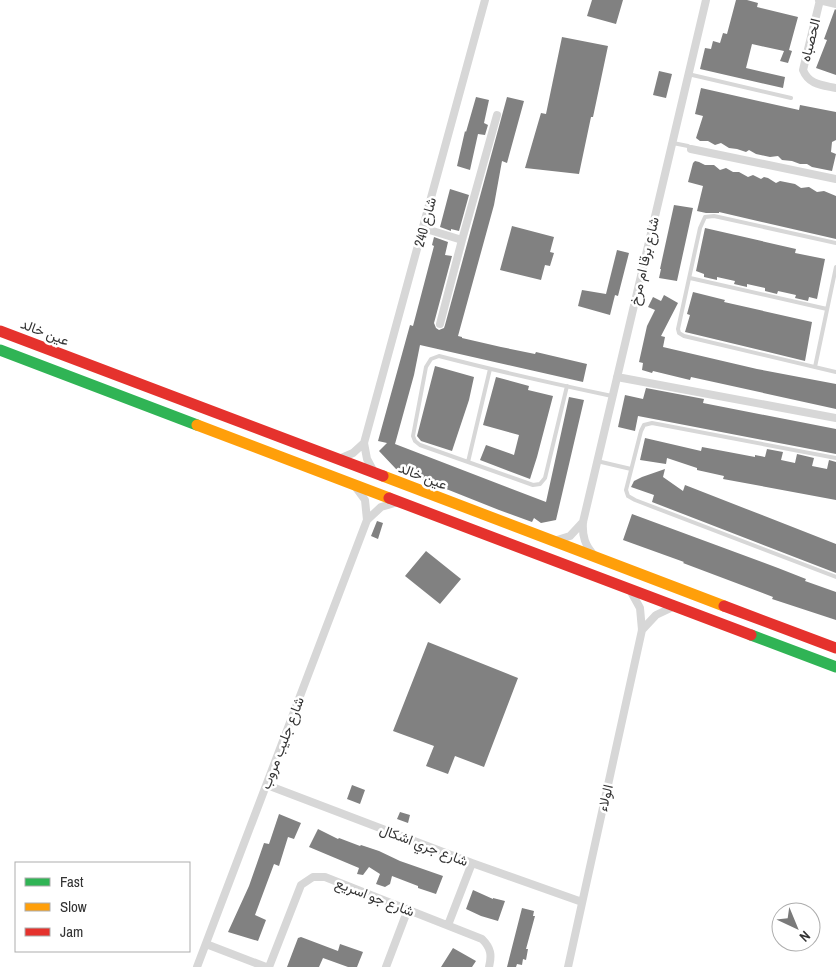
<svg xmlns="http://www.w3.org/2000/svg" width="836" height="967" font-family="'Archivo Narrow',Vazirmatn,sans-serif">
<rect width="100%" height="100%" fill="#fff"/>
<!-- building -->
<path fill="#818181" d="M 592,0 L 623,0 L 616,24 L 587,16 Z
M 736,0 L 747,0 L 758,3 L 757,7 L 798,17 L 789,50 L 792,51 L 788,63 L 780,61 L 784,51 L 752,44 L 746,68 L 785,77 L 783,88 L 700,69 L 705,48 L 711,49 L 713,41 L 720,43 L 723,33 L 727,34 Z
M 835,9 L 836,10 L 836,75 L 816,68 L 827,40 L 824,39 Z
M 562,37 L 608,46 L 593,117 L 591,117 L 579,174 L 525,168 L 541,113 L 546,114 Z
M 659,71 L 672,74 L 666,98 L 653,95 Z
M 701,88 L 799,110 L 800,105 L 836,112 L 836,140 L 832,142 L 831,152 L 836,154 L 832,171 L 812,167 L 807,164 L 800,164 L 792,161 L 782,160 L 778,156 L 770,157 L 756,154 L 749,150 L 746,152 L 737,149 L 729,148 L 721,143 L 715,145 L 708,141 L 700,141 L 696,138 L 703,116 L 695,114 Z
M 476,97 L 489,100 L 484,123 L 488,125 L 485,135 L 478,134 L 470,170 L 457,166 L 465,131 L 466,132 Z
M 507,97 L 524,101 L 507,163 L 502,161 L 494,205 L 458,336 L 462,337 L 462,338 L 501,347 L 535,354 L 536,352 L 587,364 L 583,382 L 420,345 L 414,375 L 395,444 L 546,502 L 569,397 L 584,400 L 556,520 L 541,523 L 534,518 L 532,522 L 499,510 L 396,469 L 379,451 L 387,443 L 378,441 L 410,325 L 413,326 L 434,246 L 432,245 L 434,237 L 448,242 L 445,255 L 452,256 L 434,323 L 436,328 L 439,330 L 444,328 L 445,325 Z
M 695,161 L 699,162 L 705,165 L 714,165 L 720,170 L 726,168 L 733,172 L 739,172 L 748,177 L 753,175 L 761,179 L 764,177 L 768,178 L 776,183 L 780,181 L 795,184 L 801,188 L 809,187 L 817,192 L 824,191 L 836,196 L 836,239 L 719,212 L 719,213 L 706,213 L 697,211 L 703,186 L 688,182 L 693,163 Z
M 450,189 L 469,195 L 459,231 L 451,229 L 451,231 L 440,227 Z
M 674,205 L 693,208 L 677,281 L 659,278 L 661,269 L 660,269 Z
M 512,226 L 554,237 L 550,252 L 554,253 L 550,266 L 545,265 L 541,280 L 500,270 Z
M 705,228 L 796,249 L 795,253 L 825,259 L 817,299 L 809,297 L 808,301 L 795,298 L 796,295 L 778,291 L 777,294 L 765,291 L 765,288 L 747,284 L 747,287 L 734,284 L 735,281 L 717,277 L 717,280 L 704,277 L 704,274 L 696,271 Z
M 617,250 L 629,253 L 618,296 L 615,295 L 610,315 L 578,306 L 582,290 L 606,294 Z
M 693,292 L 725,300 L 724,302 L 812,322 L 805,361 L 685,332 L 690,315 L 687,314 Z
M 664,295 L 678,303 L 661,336 L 665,337 L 663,347 L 757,369 L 836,384 L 836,409 L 691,377 L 690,380 L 653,371 L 652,373 L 642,370 L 643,363 L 639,362 L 647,326 L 655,310 L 648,307 L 653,297 L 661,301 Z
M 435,366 L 474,377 L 469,400 L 452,451 L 421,441 L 417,436 Z
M 496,377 L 529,386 L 528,390 L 553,396 L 537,457 L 530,479 L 480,460 L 486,445 L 514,455 L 519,435 L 483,425 Z
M 646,388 L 704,399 L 703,403 L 836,429 L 836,454 L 638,416 L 635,431 L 618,427 L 625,395 L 643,399 Z
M 645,438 L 701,451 L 702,447 L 755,457 L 755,455 L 765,457 L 767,449 L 783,452 L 781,460 L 795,463 L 797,454 L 814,458 L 812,466 L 827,469 L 829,460 L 836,462 L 836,500 L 723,479 L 724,476 L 697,470 L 697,468 L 667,458 L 666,464 L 640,460 Z
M 665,469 L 663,477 L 683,491 L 685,485 L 836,544 L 836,573 L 652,502 L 654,495 L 631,487 L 634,481 L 642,477 Z
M 632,514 L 778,568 L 806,579 L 805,581 L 836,592 L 836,620 L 772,599 L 773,597 L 683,563 L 684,562 L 623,540 Z
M 377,521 L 383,523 L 378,539 L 371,536 Z
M 426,551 L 461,579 L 440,604 L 405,576 Z
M 428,642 L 518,678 L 484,767 L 455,756 L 448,774 L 426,766 L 434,746 L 393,731 Z
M 352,785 L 365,790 L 360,804 L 347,799 Z
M 400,812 L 410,815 L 408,823 L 397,819 Z
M 279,814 L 301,823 L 294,839 L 288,837 L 279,866 L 274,864 L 255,915 L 266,920 L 258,941 L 228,932 L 249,886 L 264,843 L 269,844 Z
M 318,829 L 338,839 L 339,838 L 360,846 L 361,845 L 379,851 L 400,861 L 443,876 L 436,894 L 418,888 L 418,886 L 392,876 L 390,884 L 385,887 L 376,884 L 380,874 L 369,867 L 363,875 L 357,874 L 359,868 L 309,847 Z
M 473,890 L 493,899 L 493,898 L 505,901 L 498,921 L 481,916 L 466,909 Z
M 522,908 L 534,911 L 533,916 L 535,916 L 526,949 L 528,949 L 526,960 L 523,959 L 522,965 L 517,964 L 516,967 L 507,967 Z
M 301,937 L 338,951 L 340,944 L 363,952 L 357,967 L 348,967 L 323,958 L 319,967 L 287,967 L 298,938 Z
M 453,948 L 476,961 L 472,967 L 441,967 Z"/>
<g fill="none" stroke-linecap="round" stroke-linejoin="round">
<!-- lane -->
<path stroke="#d7d7d7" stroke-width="4" d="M 688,74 L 791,98
M 673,143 L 688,146 L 691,149
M 836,243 L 714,216 L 705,217 L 700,228 L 678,329 L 679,333 L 684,336 L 836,372
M 690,278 L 827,309
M 815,367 L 836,267
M 567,386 L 545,478 L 540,484 L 533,485 L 420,445 L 415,441 L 413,436 L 426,367 L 431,359 L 439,356 C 497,371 555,384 612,396
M 836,458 L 652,423 L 644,425 L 641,431 L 626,490 L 628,496 L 635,500 L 836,577
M 597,461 L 631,469
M 468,462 L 490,369"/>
<!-- street -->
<path stroke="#d7d7d7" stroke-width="8" d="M 819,0 L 836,4
M 820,0 L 803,70 C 809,85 822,85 836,88
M 691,149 L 836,179
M 423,228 L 462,240 L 497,115
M 440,324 L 462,240
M 617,377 L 836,418
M 339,459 L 353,453 L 364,443
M 374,472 L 367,459 L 364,443 L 485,0
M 354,485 L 365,500 L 367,520
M 554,541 L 570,536 L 583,522
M 595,556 C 585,546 582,536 583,522 L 706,0
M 642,630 L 656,615 L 675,606
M 267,785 L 472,863 L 582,902
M 448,925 L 472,863
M 206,944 L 266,967
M 197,967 L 367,520 L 381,507 L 398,502
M 269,967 L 301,885 L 313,877 L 325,877 L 482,939 C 491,948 492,955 489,967
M 386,967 L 408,909
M 568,967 L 642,630 L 640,608 L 630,590"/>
<!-- fast -->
<path stroke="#30b455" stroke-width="11" d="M 0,350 L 197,425
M 751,635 L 836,667"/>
<!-- slow -->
<path stroke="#ff9f0a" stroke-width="11" d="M 197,425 L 389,498
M 383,476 L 724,606"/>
<!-- jam -->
<path stroke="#e5322d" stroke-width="11" d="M 0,331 L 383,476
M 389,498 L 751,635
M 724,606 L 836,648"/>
</g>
<g text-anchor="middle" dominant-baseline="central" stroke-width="5" stroke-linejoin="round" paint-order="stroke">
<!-- street labels -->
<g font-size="14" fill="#333" stroke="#fff">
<text transform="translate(810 40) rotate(-76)">الحصباه</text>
<text transform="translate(425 222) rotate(-75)">شارع 240</text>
<text transform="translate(644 261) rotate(-77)">شارع برقا ام مرخ</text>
<text transform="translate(45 332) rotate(21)">عين خالد</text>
<text transform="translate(423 476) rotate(21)">عين خالد</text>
<text transform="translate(282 743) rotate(-69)">شارع جليب مروب</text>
<text transform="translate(605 798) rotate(-77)">الولاء</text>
<text transform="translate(424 845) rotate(21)">شارع جري اشكال</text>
<text transform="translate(375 897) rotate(21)">شارع جو اسريع</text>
</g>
</g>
<!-- legend -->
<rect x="15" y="862" width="175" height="90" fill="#ffffff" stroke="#adadad"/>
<rect x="25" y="878" width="25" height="8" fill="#30b455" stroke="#adadad"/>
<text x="60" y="887" font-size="15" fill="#333333">Fast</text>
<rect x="25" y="903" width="25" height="8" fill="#ff9f0a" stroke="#adadad"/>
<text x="60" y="912" font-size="15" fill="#333333">Slow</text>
<rect x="25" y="928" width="25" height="8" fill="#e5322d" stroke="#adadad"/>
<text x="60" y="937" font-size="15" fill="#333333">Jam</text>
<!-- north arrow -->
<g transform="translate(796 927) rotate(136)"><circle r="24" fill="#ffffff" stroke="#adadad"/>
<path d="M0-4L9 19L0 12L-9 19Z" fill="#7a7a7a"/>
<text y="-8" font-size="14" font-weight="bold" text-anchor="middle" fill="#333333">N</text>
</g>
</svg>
